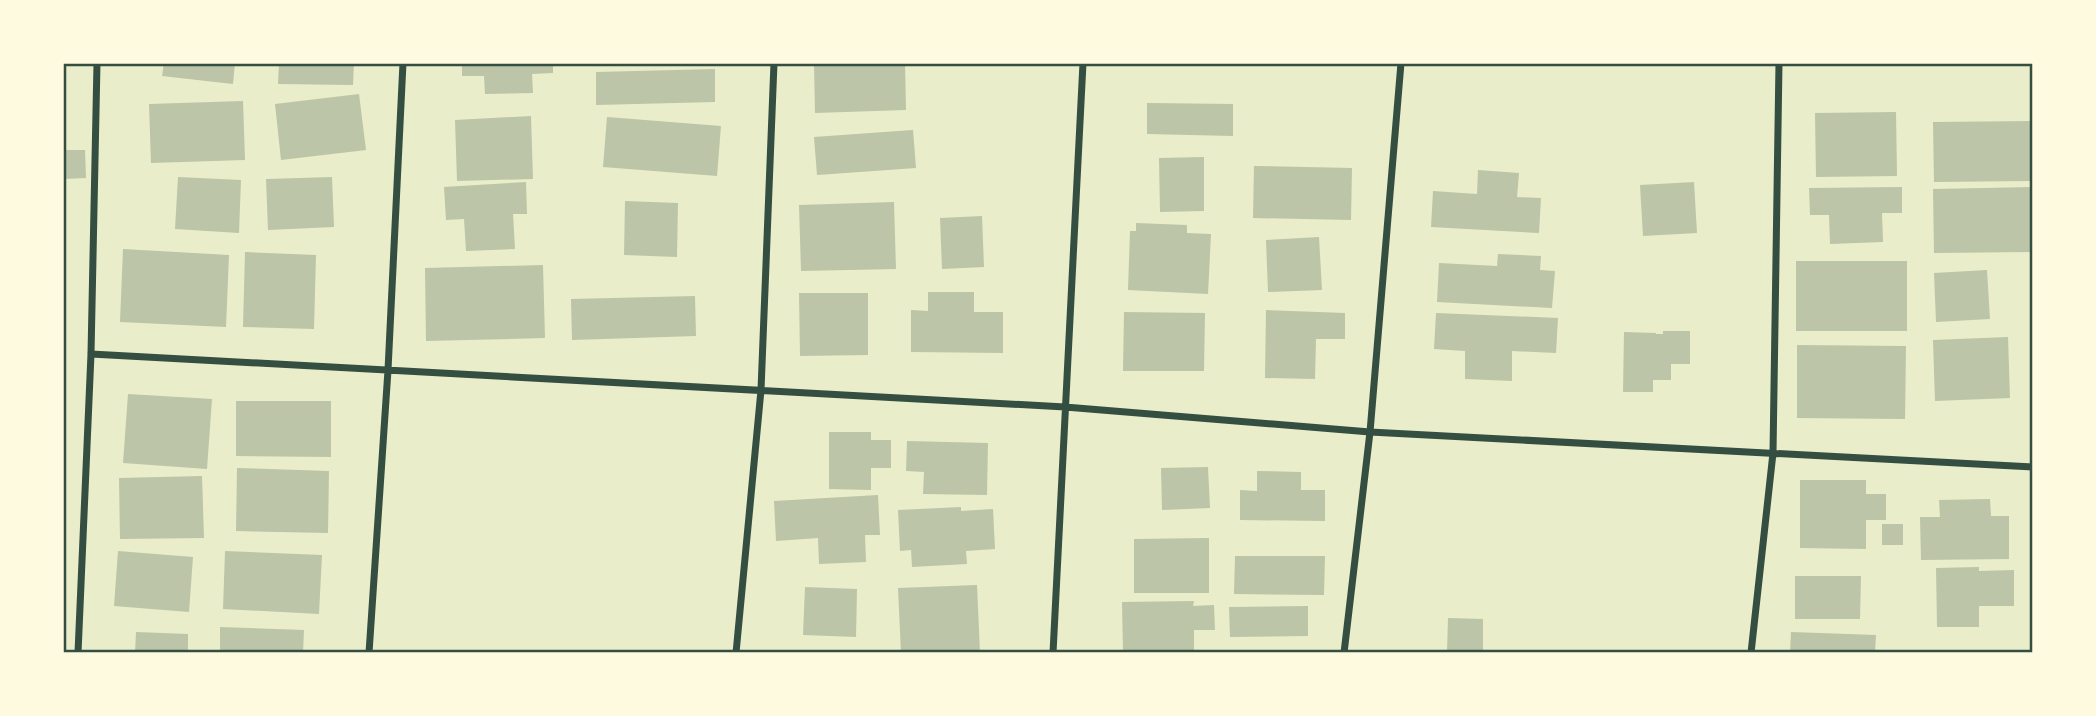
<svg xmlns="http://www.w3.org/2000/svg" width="2096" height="716" font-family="Quicksand,sans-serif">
<rect width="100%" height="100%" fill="#e9edc9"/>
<!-- building -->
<path fill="#bcc5a7" d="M 164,63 L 235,63 L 233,84 L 162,76 Z
M 279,63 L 354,63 L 353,85 L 278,84 Z
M 462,63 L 553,63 L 553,73 L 532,74 L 533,93 L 485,94 L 484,76 L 462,76 Z
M 814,63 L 905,63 L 906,110 L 815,113 Z
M 715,69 L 715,102 L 596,105 L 596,72 Z
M 359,94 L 366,150 L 281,160 L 275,104 Z
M 243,101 L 245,160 L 151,163 L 149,104 Z
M 1147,103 L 1233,104 L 1233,136 L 1147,134 Z
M 1896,112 L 1897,176 L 1816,177 L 1815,113 Z
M 531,116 L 533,179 L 457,181 L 455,120 Z
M 607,117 L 721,126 L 717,176 L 603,167 Z
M 2033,121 L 2033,181 L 1934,182 L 1933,122 Z
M 913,130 L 916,168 L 817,175 L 814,137 Z
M 63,150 L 85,150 L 86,178 L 63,179 Z
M 1204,157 L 1204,211 L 1160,212 L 1159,158 Z
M 1254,166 L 1352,168 L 1351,220 L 1253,218 Z
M 1478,170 L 1519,173 L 1517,197 L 1541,198 L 1539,233 L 1431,227 L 1433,191 L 1477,194 Z
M 178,177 L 241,180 L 239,233 L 175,229 Z
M 332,177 L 334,227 L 268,230 L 266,179 Z
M 526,182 L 527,214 L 513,214 L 515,249 L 466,251 L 464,219 L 446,220 L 444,187 Z
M 1694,182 L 1697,233 L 1643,236 L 1640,185 Z
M 1902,187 L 1902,213 L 1882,213 L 1883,242 L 1830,244 L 1829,215 L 1810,215 L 1809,188 Z
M 2033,187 L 2033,252 L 1934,253 L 1933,189 Z
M 625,201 L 678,203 L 677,257 L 624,255 Z
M 894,202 L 896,269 L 801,271 L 799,205 Z
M 982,216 L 984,267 L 942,269 L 940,218 Z
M 1136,223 L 1187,225 L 1187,233 L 1211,234 L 1208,294 L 1128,290 L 1130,231 L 1136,231 Z
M 1319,237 L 1322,290 L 1268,292 L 1266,240 Z
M 123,249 L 229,255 L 226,327 L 120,322 Z
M 245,252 L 316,255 L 314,329 L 243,327 Z
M 1498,254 L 1541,256 L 1540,270 L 1555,271 L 1552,308 L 1437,302 L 1439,263 L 1497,266 Z
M 1796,261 L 1907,261 L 1907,331 L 1796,331 Z
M 543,265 L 545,338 L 426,341 L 425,268 Z
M 1987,270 L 1990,319 L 1936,322 L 1934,273 Z
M 928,292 L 974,292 L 974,312 L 1003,312 L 1003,353 L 911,352 L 911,310 L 928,311 Z
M 799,293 L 868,293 L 868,355 L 800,356 Z
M 695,296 L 696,336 L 572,340 L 571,299 Z
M 1266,310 L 1345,313 L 1345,339 L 1316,339 L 1315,379 L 1265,378 Z
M 1124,312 L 1205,313 L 1204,371 L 1123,371 Z
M 1436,313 L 1558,318 L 1556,353 L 1512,351 L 1512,381 L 1465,379 L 1465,351 L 1434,349 Z
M 1663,331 L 1690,331 L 1690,364 L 1671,364 L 1671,380 L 1653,380 L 1653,392 L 1623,392 L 1624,332 L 1656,333 L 1656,334 L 1663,334 Z
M 2008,337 L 2010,398 L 1935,401 L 1933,340 Z
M 1797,345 L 1906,346 L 1905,419 L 1797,418 Z
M 128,394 L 212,399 L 207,469 L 123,463 Z
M 236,401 L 331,401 L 331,457 L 236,456 Z
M 829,432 L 871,432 L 871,440 L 891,440 L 891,468 L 871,468 L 871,490 L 829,489 Z
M 907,441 L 988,443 L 987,495 L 923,494 L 924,472 L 906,471 Z
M 1208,467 L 1210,508 L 1162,510 L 1161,468 Z
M 237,468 L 329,471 L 328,533 L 236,531 Z
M 1257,471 L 1301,472 L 1301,490 L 1325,490 L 1325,521 L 1240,520 L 1240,490 L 1257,491 Z
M 202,476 L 204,538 L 120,539 L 119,478 Z
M 1800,480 L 1866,480 L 1866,494 L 1886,494 L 1886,520 L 1866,520 L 1866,549 L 1800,548 Z
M 878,495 L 880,535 L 865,535 L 866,562 L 819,564 L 818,538 L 776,541 L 774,501 Z
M 1990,499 L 1991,516 L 2009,516 L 2009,559 L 1921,560 L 1920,517 L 1940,517 L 1939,500 Z
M 961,507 L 961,511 L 993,509 L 995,549 L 966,551 L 967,564 L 912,567 L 911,550 L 900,551 L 898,510 Z
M 1882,524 L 1903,524 L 1903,545 L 1882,545 Z
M 1209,538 L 1209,593 L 1134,593 L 1134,539 Z
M 118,551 L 193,557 L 189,612 L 114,606 Z
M 225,551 L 322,555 L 319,614 L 223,609 Z
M 1235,556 L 1325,556 L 1324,595 L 1234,594 Z
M 1979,567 L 1979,571 L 2014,570 L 2014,606 L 1979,606 L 1979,627 L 1937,627 L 1936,568 Z
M 1795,576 L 1861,576 L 1860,619 L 1795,619 Z
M 977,585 L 980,653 L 901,653 L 898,588 Z
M 805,587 L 857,589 L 856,637 L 803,635 Z
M 1194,601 L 1193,606 L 1214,605 L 1215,630 L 1194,630 L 1194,653 L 1123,653 L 1122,602 Z
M 1308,606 L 1308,636 L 1230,637 L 1229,607 Z
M 1448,618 L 1483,619 L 1483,653 L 1447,653 Z
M 220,627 L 304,630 L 303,653 L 220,653 Z
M 136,632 L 188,634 L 188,653 L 135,653 Z
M 1791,632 L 1876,635 L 1875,653 L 1790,653 Z"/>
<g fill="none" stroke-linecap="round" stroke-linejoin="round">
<!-- minor -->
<path stroke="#344e41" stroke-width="7" d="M 91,354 L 1065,407 L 1370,432 L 2033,467
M 78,653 L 91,354 L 97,63
M 369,653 L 388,370 L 403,63
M 736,653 L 761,390 L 774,63
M 1053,653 L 1083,63
M 1344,653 L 1370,432 L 1401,63
M 1751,653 L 1773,453 L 1779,63"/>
</g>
<!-- border -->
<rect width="2096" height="716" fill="none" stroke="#fefae0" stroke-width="130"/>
<rect x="65" y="65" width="1966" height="586" fill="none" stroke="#344e41" stroke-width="2.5"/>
</svg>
